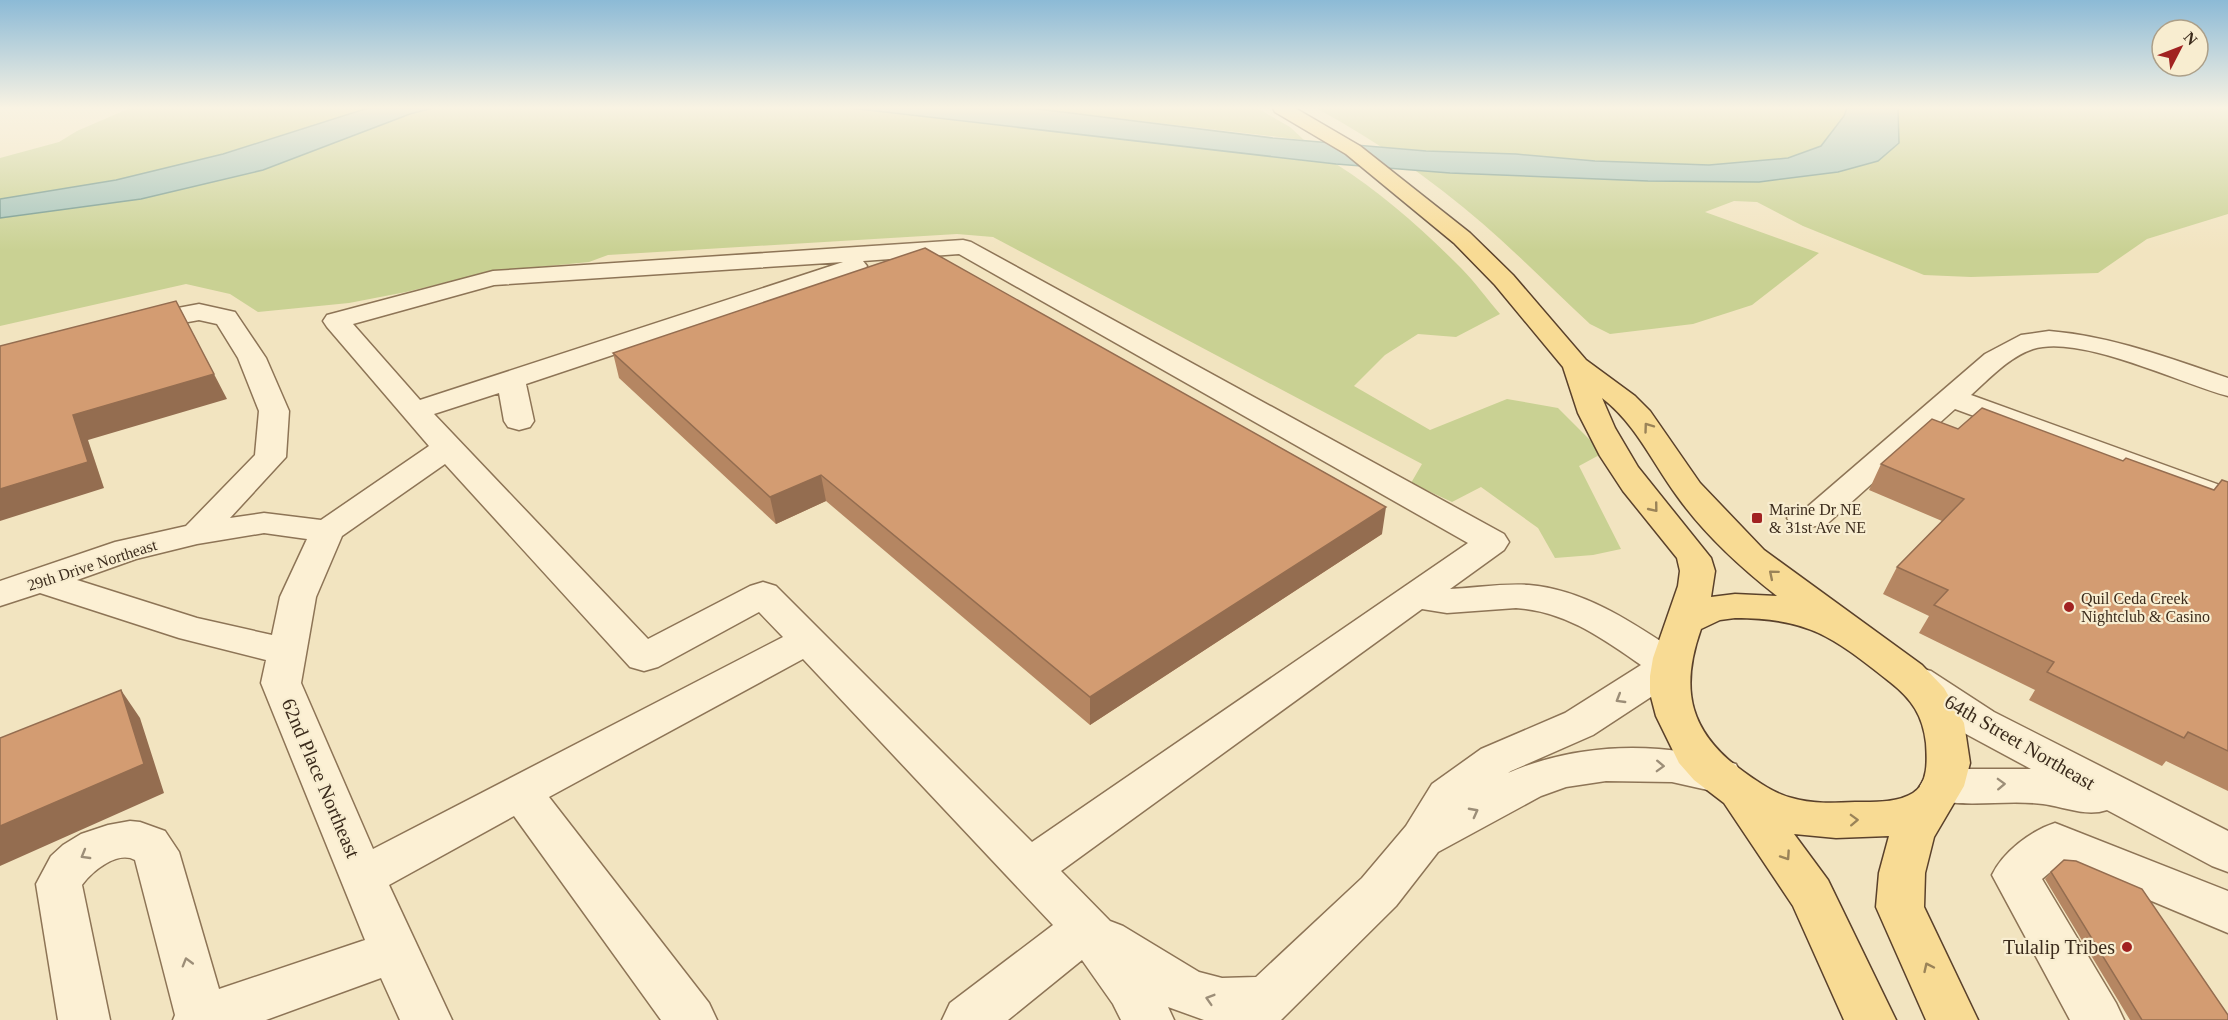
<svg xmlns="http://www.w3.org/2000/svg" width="2228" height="1020" font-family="Georgia,serif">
<rect width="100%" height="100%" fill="#f2e4c0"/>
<!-- green -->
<path fill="#c9d193" d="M 130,108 L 368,108 L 223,154 L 116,180 L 0,199 L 0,158 L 59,142 L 77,131 Z
M 433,108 L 850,108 L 1336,164 C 1381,192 1423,230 1461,268 C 1475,282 1487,299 1500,314 L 1456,337 L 1418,334 L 1385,355 L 1354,386 L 1430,430 L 1507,399 L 1558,408 L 1603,453 L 1579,466 L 1621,549 L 1593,555 L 1555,558 L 1538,528 L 1481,487 L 1452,502 L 1411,483 L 1422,464 L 993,237 L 957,234 L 608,255 L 589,262 L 489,272 L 406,292 L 349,303 L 258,312 L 230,294 L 186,284 L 0,326 L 0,218 L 141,199 Z
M 1030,108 L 1257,108 L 1290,127 L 1304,140 Z
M 1316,108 L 2228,108 L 2228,214 L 2147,239 L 2098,273 L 1971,277 L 1924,275 L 1803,226 L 1757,202 L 1734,201 L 1705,212 L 1819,253 L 1752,305 L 1693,324 L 1610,334 L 1590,324 C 1554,291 1519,255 1482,223 C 1431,179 1375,140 1316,108 Z"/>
<!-- water -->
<path fill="#a3c3ba" stroke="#699289" stroke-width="1.5" d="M 368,108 L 433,108 L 410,114 L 263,170 L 141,199 L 0,218 L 0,199 L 116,180 L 223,154 Z
M 850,108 L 1030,108 L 1273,138 L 1426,151 L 1516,154 L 1595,161 L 1709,165 L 1788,158 L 1821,146 L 1844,116 L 1847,108 L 1898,108 L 1899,143 L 1878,161 L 1838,172 L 1759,182 L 1648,181 L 1450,173 L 1336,164 Z"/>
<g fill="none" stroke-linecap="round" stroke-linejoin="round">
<defs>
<path id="minor" d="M 963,240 L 971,242 L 1504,534 L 1509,542 L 1504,550 L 1450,589 C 1476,588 1503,583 1529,585 C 1587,590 1636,625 1683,656 L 1688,666 L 1683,676 L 1593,735 L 1511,771 L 1508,773 C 1579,742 1663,741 1736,764 L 1742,776 L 1736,788 L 1721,793 L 1672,782 L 1606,781 L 1566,787 L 1541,796 L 1438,852 L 1396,906 L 1281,1020 L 1204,1020 L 1168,1007 L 1174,1020 L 1121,1020 L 1113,1004 L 1082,960 L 1008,1020 L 942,1020 L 950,1003 L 1053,925 L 803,659 L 549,797 L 709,1003 L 717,1020 L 661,1020 L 514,816 L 389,885 L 452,1020 L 400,1020 L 381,978 L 266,1020 L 173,1020 L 175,1015 L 135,860 C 118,850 92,871 82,885 L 110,1020 L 58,1020 L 36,884 L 51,856 L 63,845 L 81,834 L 108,825 L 130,821 L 140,822 L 165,831 L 179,852 L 219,989 L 365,940 L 261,683 L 266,660 L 179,638 L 40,593 L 0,606 L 0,581 L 115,542 L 186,526 L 255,455 L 259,411 L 238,358 L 217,324 L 199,320 L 139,331 L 130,329 L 126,323 L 130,317 L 199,304 L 235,312 L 266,358 L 289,411 L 286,457 L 230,518 L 264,513 L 321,520 L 429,446 L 327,327 L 323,321 L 327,315 L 493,271 ZM 959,254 L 1468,543 L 1032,842 L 776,586 L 763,582 L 750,586 L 648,639 L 434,414 L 499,393 L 504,421 L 508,427 L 519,430 L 530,427 L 534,421 L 526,384 L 864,271 L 867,266 L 863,261 ZM 843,262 L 420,400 L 353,324 L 494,285 ZM 445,464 L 630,667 L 644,671 L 658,667 L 759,612 L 783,637 L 373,849 L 301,683 L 316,597 L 342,536 ZM 264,533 L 307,539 L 280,597 L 272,635 L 197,618 L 77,580 L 136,559 L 197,544 ZM 1516,608 C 1565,611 1602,638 1641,665 L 1565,713 L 1481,749 L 1432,784 L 1406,826 L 1362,878 L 1256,977 L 1222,978 L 1199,972 L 1123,926 L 1110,921 L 1061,871 L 1422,609 L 1447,613 Z
M 2049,331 C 2111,336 2169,358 2228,378 L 2228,396 C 2179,383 2080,334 2033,349 C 2009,357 1989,379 1971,395 L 2228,488 L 2228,509 L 1955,409 L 1827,524 L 1804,528 L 1792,525 L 1787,518 L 1792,511 L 1806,508 L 1985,354 L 2021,335 Z
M 1917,667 L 1931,671 L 1994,712 L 2228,831 L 2228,872 L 2212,866 L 2107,810 C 2086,817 2065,807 2043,804 C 2006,799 1962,809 1927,798 L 1920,786 L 1927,774 L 1942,769 L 2031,769 L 1966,734 L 1903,691 L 1897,681 L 1903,671 Z
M 2055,823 L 2228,891 L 2228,933 L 2061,863 L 2042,879 L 2116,1003 L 2124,1020 L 2070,1020 L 1992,875 C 2003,852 2030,831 2055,823 Z"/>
<path id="major" d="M 1273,108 L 1295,108 L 1360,146 L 1470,233 L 1513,275 L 1586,360 L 1635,396 L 1650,411 L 1700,483 L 1764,550 L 1922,665 L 1944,688 L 1964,723 L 1970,763 L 1964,786 L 1934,837 L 1925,873 L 1924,907 L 1978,1020 L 1926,1020 L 1876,907 L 1879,873 L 1889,836 L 1836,838 L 1794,834 L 1828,880 L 1896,1020 L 1844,1020 L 1793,906 L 1724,803 L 1694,780 L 1679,763 L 1656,716 L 1650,693 L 1650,676 L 1653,658 L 1678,586 L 1680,571 L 1677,558 L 1623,491 L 1600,456 L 1578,413 L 1563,367 L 1495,285 L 1454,243 L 1346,154 L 1275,112 ZM 1602,398 C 1636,424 1652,462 1677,496 C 1704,534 1740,567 1777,596 L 1735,594 L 1711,597 L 1715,571 L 1711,558 L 1638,467 L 1615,428 ZM 1735,618 C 1810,618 1834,638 1890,682 C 1912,699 1923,716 1926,743 C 1927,759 1929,783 1913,793 C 1897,803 1873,802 1855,802 C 1834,803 1812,804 1792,798 C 1775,794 1758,782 1744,772 C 1690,733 1679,691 1701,629 L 1720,620 Z"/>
</defs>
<!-- minor casing -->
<use href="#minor" stroke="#8d7456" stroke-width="3"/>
<!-- major casing -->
<use href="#major" stroke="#5a412b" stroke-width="3"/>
<!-- minor -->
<use href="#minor" fill="#fcf0d4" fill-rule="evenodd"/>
<!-- major -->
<use href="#major" fill="#f8db94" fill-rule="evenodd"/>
</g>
<!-- wall -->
<path fill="#b58662" d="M 613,353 L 1382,534 L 1090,725 L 826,501 L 776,524 L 619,378 Z
M 1958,429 L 2123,461 L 2214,490 L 2228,482 L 2228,791 L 2166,761 L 2162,766 L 2029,700 L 2035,690 L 1919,633 L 1929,616 L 1883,594 L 1897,567 L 1942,521 L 1869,490 L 1881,464 Z
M 2051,872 L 2228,1020 L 2130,1020 L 2045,879 Z"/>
<!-- shaded-wall -->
<path fill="#946d50" d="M 176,301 L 227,399 L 88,440 L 104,488 L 0,521 L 0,489 L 73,415 Z
M 821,475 L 826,501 L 776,524 L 770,497 Z
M 1386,507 L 1382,534 L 1090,725 L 1090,697 Z
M 121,690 L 140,718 L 164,793 L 0,866 L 0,826 Z"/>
<!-- building -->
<path fill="#d39c72" stroke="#946d50" stroke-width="1.5" d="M 925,248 L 1386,507 L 1090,697 L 821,475 L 770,497 L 613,353 Z
M 176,301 L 214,374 L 73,415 L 88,462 L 0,489 L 0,346 Z
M 1982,408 L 2123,461 L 2126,458 L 2214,490 L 2222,480 L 2228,482 L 2228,751 L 2188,732 L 2184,738 L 2047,672 L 2054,662 L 1934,605 L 1948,590 L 1897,567 L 1964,499 L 1881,464 L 1932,419 L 1958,429 Z
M 121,690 L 144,764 L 0,826 L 0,738 Z
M 2064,860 L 2076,861 L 2142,889 L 2228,1015 L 2228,1020 L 2142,1020 L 2051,872 Z"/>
<!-- one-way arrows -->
<defs><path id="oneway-chevron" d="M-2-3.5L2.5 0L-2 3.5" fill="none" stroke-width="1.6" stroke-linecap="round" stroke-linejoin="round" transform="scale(1.5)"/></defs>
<g stroke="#9a8358">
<use href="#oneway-chevron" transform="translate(1648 427) rotate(-126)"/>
<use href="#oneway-chevron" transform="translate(1654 508) rotate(51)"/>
<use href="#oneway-chevron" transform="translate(1773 574) rotate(-140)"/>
<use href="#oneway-chevron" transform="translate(1854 820) rotate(-2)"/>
<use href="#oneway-chevron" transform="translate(1786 856) rotate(56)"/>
<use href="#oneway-chevron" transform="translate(1928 967) rotate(-115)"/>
</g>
<g stroke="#9c8e78">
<use href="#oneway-chevron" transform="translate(1620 699) rotate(149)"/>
<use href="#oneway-chevron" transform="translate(1660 766) rotate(2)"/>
<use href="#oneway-chevron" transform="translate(2001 784) rotate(-2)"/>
<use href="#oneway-chevron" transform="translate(1474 812) rotate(-28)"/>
<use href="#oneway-chevron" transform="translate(85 855) rotate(150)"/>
<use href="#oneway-chevron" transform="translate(187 962) rotate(-106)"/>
<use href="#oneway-chevron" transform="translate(1210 999) rotate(-163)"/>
</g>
<!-- sky -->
<linearGradient id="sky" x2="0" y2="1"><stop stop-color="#8cbad6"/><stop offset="0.43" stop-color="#f9f3e3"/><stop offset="1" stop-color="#f9f3e3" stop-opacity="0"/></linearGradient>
<rect width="2228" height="251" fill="url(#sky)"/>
<!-- markers -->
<g fill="#a12221" stroke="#f8edd0" stroke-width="2">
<rect x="1751" y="512" width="12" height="12" rx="3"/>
<circle cx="2069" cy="607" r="6"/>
<circle cx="2127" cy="947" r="6"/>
</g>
<g text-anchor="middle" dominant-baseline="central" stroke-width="4.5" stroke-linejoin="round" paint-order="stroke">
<!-- poi labels -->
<g font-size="16" fill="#3b2b1c" stroke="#f8edd0" text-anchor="start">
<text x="1769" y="509">Marine Dr NE<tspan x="1769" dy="18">&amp; 31st Ave NE</tspan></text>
<text x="2081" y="598">Quil Ceda Creek<tspan x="2081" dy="18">Nightclub &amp; Casino</tspan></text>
</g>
<!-- street labels -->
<g font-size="16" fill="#3b2b1c" stroke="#f8edd0">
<text transform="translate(92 565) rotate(-18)">29th Drive Northeast</text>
</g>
<!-- near-street labels -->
<g font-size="20" fill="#3b2b1c" stroke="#f8edd0">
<text transform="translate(2020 742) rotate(30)">64th Street Northeast</text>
<text transform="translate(321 778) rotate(67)">62nd Place Northeast</text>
</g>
<!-- near-poi labels -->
<g font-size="20" fill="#3b2b1c" stroke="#f8edd0" text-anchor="end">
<text x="2115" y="947">Tulalip Tribes</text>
</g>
</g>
<!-- north arrow -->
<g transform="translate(2180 48) rotate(48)"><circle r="28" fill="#f8edd0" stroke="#ac9f88" stroke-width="1.5"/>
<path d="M0-4.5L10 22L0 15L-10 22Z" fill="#a12221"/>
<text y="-9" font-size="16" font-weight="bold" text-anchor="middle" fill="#3b2b1c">N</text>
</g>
</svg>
